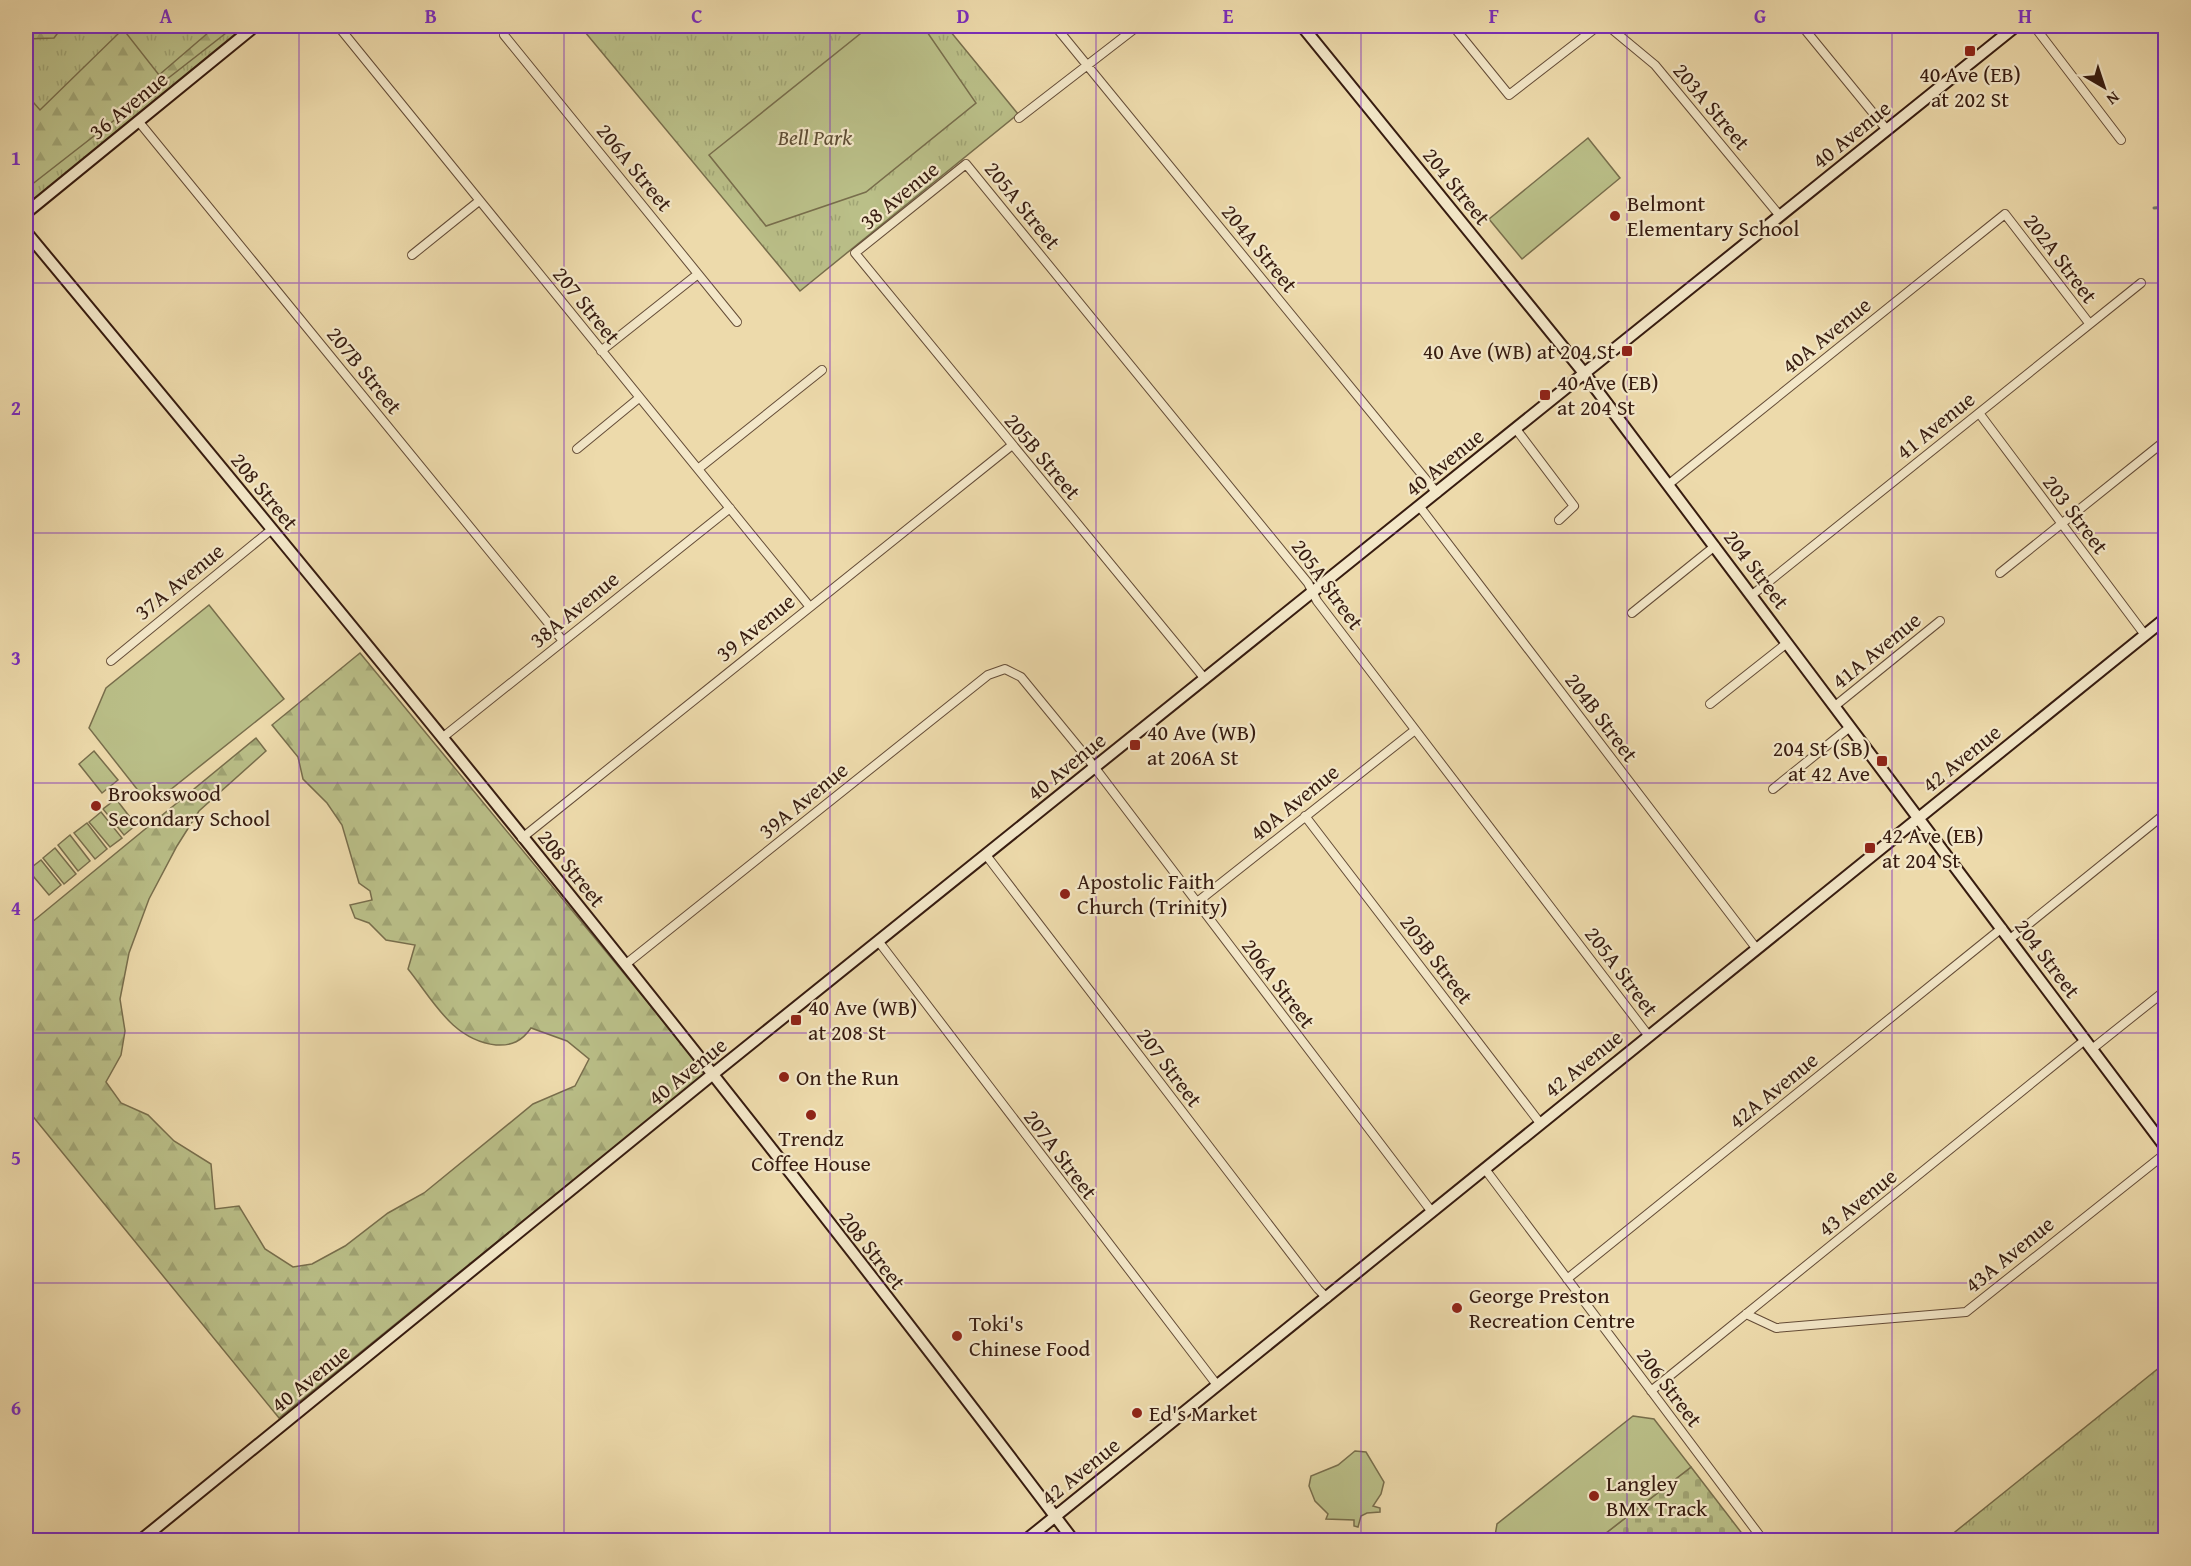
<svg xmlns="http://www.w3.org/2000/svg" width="2191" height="1566" font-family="'Gentium Book Plus',serif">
<defs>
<pattern id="grass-tufts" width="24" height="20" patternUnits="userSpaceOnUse" patternTransform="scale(1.5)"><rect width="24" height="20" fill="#babf88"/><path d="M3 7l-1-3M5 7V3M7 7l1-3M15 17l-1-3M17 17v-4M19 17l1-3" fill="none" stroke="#a0a474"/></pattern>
<pattern id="forest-firs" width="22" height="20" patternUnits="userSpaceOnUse" patternTransform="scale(1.5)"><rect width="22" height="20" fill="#babf88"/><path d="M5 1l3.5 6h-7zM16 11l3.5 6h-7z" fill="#a0a474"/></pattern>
<pattern id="cemetery-stones" width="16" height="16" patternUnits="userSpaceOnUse" patternTransform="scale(1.5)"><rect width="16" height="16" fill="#babf88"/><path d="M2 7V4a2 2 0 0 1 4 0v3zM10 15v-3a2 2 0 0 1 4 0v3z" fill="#a0a474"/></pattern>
</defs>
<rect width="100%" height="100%" fill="#eddaab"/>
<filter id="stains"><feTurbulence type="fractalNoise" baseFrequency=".00333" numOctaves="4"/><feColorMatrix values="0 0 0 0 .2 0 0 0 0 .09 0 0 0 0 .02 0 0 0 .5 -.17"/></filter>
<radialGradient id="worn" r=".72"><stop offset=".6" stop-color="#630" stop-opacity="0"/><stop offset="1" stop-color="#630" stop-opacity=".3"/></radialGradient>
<!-- grass -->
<path fill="url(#grass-tufts)" stroke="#786e4c" stroke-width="1.5" d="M 26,26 L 249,26 L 26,213 Z
M 580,26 L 946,26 L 1018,114 L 800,291 Z
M 2165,1363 L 2165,1540 L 1945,1540 Z"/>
<!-- forest -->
<path fill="url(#forest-firs)" stroke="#786e4c" stroke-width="1.5" d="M 26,26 L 63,26 L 54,38 L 26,39 Z
M 216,26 L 235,26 L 26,189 L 26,94 L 40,110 L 123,29 L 159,75 Z
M 360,653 L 706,1073 L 279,1418 L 26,1108 L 26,927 L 256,738 L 266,751 L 199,811 L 177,846 L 149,899 L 129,953 L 120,999 L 125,1031 L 121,1055 L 106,1082 L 121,1103 L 148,1115 L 174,1141 L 211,1164 L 215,1209 L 239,1206 L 265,1249 L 293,1267 L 312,1264 L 345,1246 L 388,1213 L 424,1193 L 533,1104 L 575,1086 L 589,1059 L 567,1041 L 531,1028 C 522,1041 512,1046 496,1045 C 452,1040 433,1000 408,969 L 415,945 L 386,940 L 369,923 L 355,918 L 350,905 L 372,900 L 370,891 L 359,883 L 342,825 L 327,803 L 303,779 L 298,757 L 272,725 Z"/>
<!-- cemetery -->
<path fill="url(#cemetery-stones)" stroke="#786e4c" stroke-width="1.5" d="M 1691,1467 L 1747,1540 L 1597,1540 Z"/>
<!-- pitch -->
<path fill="#babf88" stroke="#786e4c" stroke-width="1.5" d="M 870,26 L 923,26 L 976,103 L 866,192 L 766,226 L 709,155 Z
M 1588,138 L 1620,178 L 1522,259 L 1489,219 Z
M 209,605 L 284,699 L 160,798 L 144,798 L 89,728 L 106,688 Z
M 94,751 L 118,780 L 102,793 L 79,764 Z
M 116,799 L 136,825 L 124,835 L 103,809 Z
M 101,812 L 122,838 L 110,847 L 89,822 Z
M 87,823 L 107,849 L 95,859 L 74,833 Z
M 70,835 L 90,861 L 78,871 L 58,845 Z
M 55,848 L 76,874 L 64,884 L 43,858 Z
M 41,860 L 61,885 L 49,895 L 28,870 Z
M 1633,1416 L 1654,1419 L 1691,1467 L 1597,1540 L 1499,1540 L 1495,1536 L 1497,1524 Z
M 1355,1451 L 1366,1452 L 1384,1482 L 1381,1494 L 1373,1506 L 1380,1508 L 1380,1512 L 1367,1513 L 1361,1516 L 1358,1527 L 1354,1526 L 1354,1520 L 1326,1519 L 1328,1514 L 1315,1501 L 1309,1486 L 1311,1476 L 1338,1465 Z"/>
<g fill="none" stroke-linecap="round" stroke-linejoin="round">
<!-- stream -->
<path stroke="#737a71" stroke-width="3" d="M 2154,208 L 2166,207"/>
<defs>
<path id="street" d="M 338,26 L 810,607
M 1055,26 L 1437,493
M 1453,26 L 1509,95 L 1598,26
M 1608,26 L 1655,65 L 1780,216
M 1802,26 L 1887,130
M 2034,26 L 2121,140
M 504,35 L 737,322
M 1019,118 L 1138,26
M 139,122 L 563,641
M 412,255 L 479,201
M 601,351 L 698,274
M 1979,413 L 2145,635
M 1516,429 L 1574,506 L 1559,520
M 577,449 L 639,398
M 698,469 L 822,370
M 1669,484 L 2005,214 L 2089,323
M 1420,507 L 1756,948
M 2000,573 L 2166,440
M 1752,595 L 2141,283
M 1632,613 L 1715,546
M 111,661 L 271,530
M 1205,679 L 855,253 L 966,164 L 1308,583 L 1317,601 L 1648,1035
M 1710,704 L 1787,643
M 1835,706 L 1940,621
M 442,738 L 730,508
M 1773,789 L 1850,727
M 1305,816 L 1540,1123
M 522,838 L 1011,446
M 986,855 L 1318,1289 L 1327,1298
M 1196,903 L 1415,730
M 2010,939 L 2166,813
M 879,942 L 1217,1385
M 626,964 L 988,675 L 1005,669 L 1021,677 L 1089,760 L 1432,1212
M 2092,1049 L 2166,990
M 1485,1169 L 1763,1540
M 1567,1279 L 2002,928
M 1746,1314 L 1776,1328 L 1966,1312 L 2166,1153
M 1651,1391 L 2085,1040"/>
<path id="secondary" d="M 1302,26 L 1584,373 L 2166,1148
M 26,213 L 255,26
M 26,232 C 383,661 737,1094 1073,1540
M 141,1540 L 713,1074 L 2016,26
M 1026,1540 L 2166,618"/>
</defs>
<!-- street casing -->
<use href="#street" stroke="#644c37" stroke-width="10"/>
<!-- secondary casing -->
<use href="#secondary" stroke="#371c10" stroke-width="14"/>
<!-- street -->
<use href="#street" stroke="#f3e7c8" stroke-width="8"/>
<!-- secondary -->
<use href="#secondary" stroke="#f3e7c8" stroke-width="10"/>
</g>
<!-- grid -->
<path fill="none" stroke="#7b2cbf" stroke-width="1.5" stroke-opacity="0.55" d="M 299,26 L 299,1540M 564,26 L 564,1540M 830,26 L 830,1540M 1096,26 L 1096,1540M 1361,26 L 1361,1540M 1627,26 L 1627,1540M 1892,26 L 1892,1540M 26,283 L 2166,283M 26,533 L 2166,533M 26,783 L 2166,783M 26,1033 L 2166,1033M 26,1283 L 2166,1283"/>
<!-- markers -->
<g fill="#8f2418" stroke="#f3e7c8" stroke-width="2">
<rect x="1964" y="45" width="12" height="12" rx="3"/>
<circle cx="1615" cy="216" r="6"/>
<rect x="1621" y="345" width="12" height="12" rx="3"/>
<rect x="1539" y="389" width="12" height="12" rx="3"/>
<rect x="1129" y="739" width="12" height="12" rx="3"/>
<rect x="1876" y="755" width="12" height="12" rx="3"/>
<circle cx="96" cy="806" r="6"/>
<rect x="1864" y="842" width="12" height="12" rx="3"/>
<circle cx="1065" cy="894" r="6"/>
<rect x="790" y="1014" width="12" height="12" rx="3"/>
<circle cx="784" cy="1077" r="6"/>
<circle cx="811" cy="1115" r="6"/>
<circle cx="1457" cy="1308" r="6"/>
<circle cx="957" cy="1336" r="6"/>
<circle cx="1137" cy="1413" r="6"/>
<circle cx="1594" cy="1496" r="6"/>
</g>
<g text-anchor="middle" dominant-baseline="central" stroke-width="4.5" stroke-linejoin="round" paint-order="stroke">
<!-- poi labels -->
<g font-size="22" fill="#371c10" stroke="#f3e7c8" text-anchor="start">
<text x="1970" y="74" text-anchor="middle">40 Ave (EB)<tspan x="1970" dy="25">at 202 St</tspan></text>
<text x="1627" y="203">Belmont<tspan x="1627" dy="25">Elementary School</tspan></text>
<text x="1615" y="351" text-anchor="end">40 Ave (WB) at 204 St</text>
<text x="1557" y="382">40 Ave (EB)<tspan x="1557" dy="25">at 204 St</tspan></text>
<text x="1147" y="732">40 Ave (WB)<tspan x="1147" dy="25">at 206A St</tspan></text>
<text x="1870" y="748" text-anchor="end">204 St (SB)<tspan x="1870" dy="25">at 42 Ave</tspan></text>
<text x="108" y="793">Brookswood<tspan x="108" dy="25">Secondary School</tspan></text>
<text x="1882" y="835">42 Ave (EB)<tspan x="1882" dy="25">at 204 St</tspan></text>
<text x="1077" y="881">Apostolic Faith<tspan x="1077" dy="25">Church (Trinity)</tspan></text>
<text x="808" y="1007">40 Ave (WB)<tspan x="808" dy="25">at 208 St</tspan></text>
<text x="796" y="1077">On the Run</text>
<text x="811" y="1138" text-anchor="middle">Trendz<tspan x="811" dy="25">Coffee House</tspan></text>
<text x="1469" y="1295">George Preston<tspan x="1469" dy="25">Recreation Centre</tspan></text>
<text x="969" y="1323">Toki's<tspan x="969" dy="25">Chinese Food</tspan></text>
<text x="1149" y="1413">Ed's Market</text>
<text x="1606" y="1483">Langley<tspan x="1606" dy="25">BMX Track</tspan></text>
</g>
<!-- street labels -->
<g font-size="22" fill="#371c10" stroke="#f3e7c8">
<text transform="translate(128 105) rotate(-39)">36 Avenue</text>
<text transform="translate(1712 106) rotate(50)">203A Street</text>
<text transform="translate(1851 134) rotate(-39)">40 Avenue</text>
<text transform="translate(635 167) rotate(51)">206A Street</text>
<text transform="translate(1457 186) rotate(51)">204 Street</text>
<text transform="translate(899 195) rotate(-39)">38 Avenue</text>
<text transform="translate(1023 205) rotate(51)">205A Street</text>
<text transform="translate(1260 248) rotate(51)">204A Street</text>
<text transform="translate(2061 258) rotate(53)">202A Street</text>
<text transform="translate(587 305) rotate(51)">207 Street</text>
<text transform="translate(1826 335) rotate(-39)">40A Avenue</text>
<text transform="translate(365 370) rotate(51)">207B Street</text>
<text transform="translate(1935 425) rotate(-39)">41 Avenue</text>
<text transform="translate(1043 456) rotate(50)">205B Street</text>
<text transform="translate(1444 462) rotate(-39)">40 Avenue</text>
<text transform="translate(265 491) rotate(51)">208 Street</text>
<text transform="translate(2076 514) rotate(53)">203 Street</text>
<text transform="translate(1757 569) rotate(53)">204 Street</text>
<text transform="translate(179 581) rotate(-39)">37A Avenue</text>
<text transform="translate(1328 584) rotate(54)">205A Street</text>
<text transform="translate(574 609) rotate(-39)">38A Avenue</text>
<text transform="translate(755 627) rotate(-39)">39 Avenue</text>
<text transform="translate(1876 650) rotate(-39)">41A Avenue</text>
<text transform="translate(1602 717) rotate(53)">204B Street</text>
<text transform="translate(1961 758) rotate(-39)">42 Avenue</text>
<text transform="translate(1066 766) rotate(-39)">40 Avenue</text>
<text transform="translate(803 800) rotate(-39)">39A Avenue</text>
<text transform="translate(1294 802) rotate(-39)">40A Avenue</text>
<text transform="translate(572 868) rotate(51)">208 Street</text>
<text transform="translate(2048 958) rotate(53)">204 Street</text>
<text transform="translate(1437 959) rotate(53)">205B Street</text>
<text transform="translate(1622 971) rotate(53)">205A Street</text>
<text transform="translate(1279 983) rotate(53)">206A Street</text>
<text transform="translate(1583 1063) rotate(-39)">42 Avenue</text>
<text transform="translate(1170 1067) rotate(53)">207 Street</text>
<text transform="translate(687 1071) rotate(-39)">40 Avenue</text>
<text transform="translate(1773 1090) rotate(-39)">42A Avenue</text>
<text transform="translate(1061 1154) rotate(53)">207A Street</text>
<text transform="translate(1857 1202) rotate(-39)">43 Avenue</text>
<text transform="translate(873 1250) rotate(52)">208 Street</text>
<text transform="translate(2009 1254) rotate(-39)">43A Avenue</text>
<text transform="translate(310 1378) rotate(-39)">40 Avenue</text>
<text transform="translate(1670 1387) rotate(53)">206 Street</text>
<text transform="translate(1080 1471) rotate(-39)">42 Avenue</text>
</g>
<!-- park labels -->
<g font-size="22" font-style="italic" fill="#5e4d34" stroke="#f3e7c8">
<text x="815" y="137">Bell Park</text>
</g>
</g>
<!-- margin -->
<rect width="2191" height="1566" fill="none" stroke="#eddaab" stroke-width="66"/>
<!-- north arrow -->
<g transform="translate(2104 87) rotate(141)" stroke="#f3e7c8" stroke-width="4.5" paint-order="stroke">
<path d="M0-4.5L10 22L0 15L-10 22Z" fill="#371c10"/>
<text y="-9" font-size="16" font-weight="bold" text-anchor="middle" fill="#371c10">N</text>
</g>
<rect x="33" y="33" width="2125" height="1500" fill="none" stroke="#7b2cbf" stroke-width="2"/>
<g font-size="20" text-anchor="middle" font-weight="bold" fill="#7b2cbf">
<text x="166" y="23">A</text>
<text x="431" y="23">B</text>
<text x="697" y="23">C</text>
<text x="963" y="23">D</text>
<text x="1228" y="23">E</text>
<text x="1494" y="23">F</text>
<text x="1760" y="23">G</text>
<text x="2025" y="23">H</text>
<text x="16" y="165">1</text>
<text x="16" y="415">2</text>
<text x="16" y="665">3</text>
<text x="16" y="915">4</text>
<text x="16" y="1165">5</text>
<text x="16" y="1415">6</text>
</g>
<rect width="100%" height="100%" filter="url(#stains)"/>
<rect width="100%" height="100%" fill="url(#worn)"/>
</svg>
